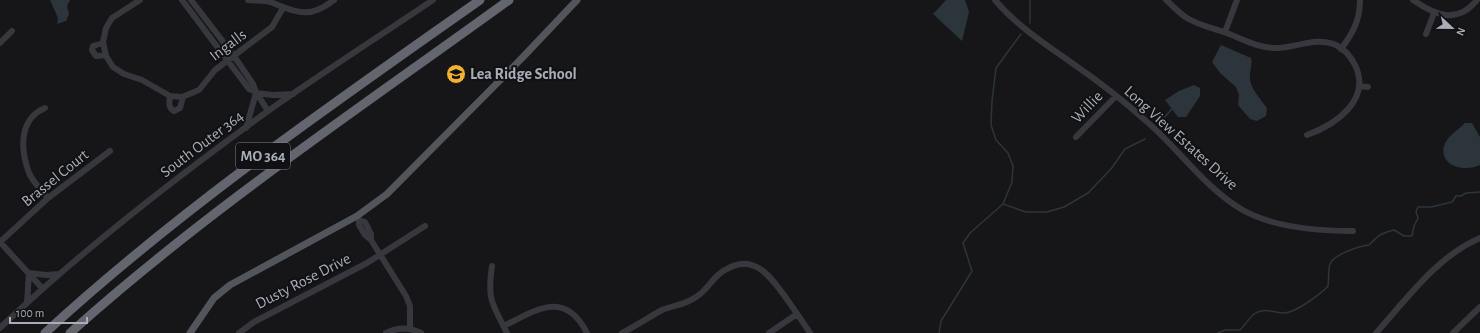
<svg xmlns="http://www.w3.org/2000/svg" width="1480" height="333" font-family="'Alegreya Sans',sans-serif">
<rect width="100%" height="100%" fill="#161618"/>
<!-- water -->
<path fill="#2c353c" d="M 50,0 L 70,0 L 67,6 L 69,14 L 66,21 L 57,24 L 58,18 Z
M 946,0 L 965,0 L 969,12 L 962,41 L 933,14 Z
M 1221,45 L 1251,58 C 1253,65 1249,72 1250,80 C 1252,90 1261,100 1267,108 L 1266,116 L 1257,121 L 1250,119 L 1238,105 L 1239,95 L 1236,87 L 1220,73 L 1212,62 Z
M 1194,85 L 1200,88 L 1200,96 L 1186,117 L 1178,117 L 1165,100 L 1179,91 Z
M 1465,123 L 1472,123 L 1480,137 L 1480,165 C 1466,172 1439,167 1444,146 C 1447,136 1458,130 1465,123 Z"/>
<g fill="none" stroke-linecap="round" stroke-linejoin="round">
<!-- stream -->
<path stroke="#2c353c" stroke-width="1.5" d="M 1030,23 L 1030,0
M 1161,121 L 1172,109
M 1003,204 L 1026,212 L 1047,212 L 1064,207 L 1088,193 L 1111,169 L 1125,149 L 1145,139
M 939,333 L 941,321 L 972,271 L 963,243 L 970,233 L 1003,204 L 1012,182 L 1013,166 L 1008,153 L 996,140 L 991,125 L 992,101 L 996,68 L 1021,34
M 1218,333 L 1225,330 L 1240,330 C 1244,326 1251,316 1254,314 C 1264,307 1274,313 1284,313 C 1295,313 1321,294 1328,286 C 1329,280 1328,269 1330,264 C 1334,254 1360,246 1369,245 C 1379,235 1379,234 1394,230 L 1404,236 L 1412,236 L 1414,226 L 1418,218 L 1416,211 L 1418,207 L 1431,207 L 1452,202 L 1456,196 L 1461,196 L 1466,193 L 1480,192"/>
<!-- minor -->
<path stroke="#37383d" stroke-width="6" d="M 140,0 L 112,18 L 106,28 L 103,42 L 106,56 L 113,67 L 124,74 L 142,80 L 170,96 L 182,97 L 199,90 L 215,70 L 272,27 L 283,8
M 182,0 L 249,89 L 256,92
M 191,0 L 234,56 L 253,84 L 256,92 L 268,111
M 248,0 C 255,1 263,0 270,2 C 297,12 308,20 334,0
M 995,0 C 1017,26 1045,44 1072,63 C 1098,81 1123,100 1146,121 C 1179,149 1203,186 1241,209 C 1273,228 1318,231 1353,231
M 1166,0 C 1173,6 1179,13 1187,18 C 1198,25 1212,28 1224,32 C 1241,38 1257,48 1276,48 C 1296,48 1316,36 1336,45 C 1344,49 1351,57 1355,65 C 1372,100 1335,125 1307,135
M 1413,0 C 1435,15 1457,25 1477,0
M 1225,32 L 1237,0
M 1426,34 L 1434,13
M 0,43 L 12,31
M 103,43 L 93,46 L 92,50 L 96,56 L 106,55
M 1341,49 C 1353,33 1360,20 1360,0
M 1359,86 L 1368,87
M 170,96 C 169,103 168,107 174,111 L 180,108 L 183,97
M 45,108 C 19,119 20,149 29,173 C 33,182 41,190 48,198
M 246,128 L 256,93 L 273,95 L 293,94
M 1076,137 L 1116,96
M 357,216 L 359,220 L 359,225 L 365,235 L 371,240 L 406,296 L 410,306 L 410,329
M 359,220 L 365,222 L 371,234 L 371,240
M 0,242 L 48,198 L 110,151
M 0,242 L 42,288
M 492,266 C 487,300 492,303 507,333
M 27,303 L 29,273 L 46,275 L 59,274
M 504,326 C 537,309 565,290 587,333
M 0,328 C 83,249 175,178 268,111 C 322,73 378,37 433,0
M 239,333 L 254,322 L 367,263 L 425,226
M 386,333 C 398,327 409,327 421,333
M 622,333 C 636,326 649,317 662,310 C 674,305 685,305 696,297 C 708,290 713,276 725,270 C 754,252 771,277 786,298 C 794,309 802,321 810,333
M 769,333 L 797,314
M 1376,333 C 1407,299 1436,257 1480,238
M 1453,333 L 1480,307"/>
<!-- major -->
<path stroke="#53555c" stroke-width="7" d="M 190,333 L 214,298 L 230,285 L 357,216 L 387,194 L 523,57 L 577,0"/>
<!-- highway -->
<path stroke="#63666e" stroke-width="9" d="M 45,333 C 180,209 331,105 480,0
M 70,333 C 207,210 360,108 509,0"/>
</g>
<!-- icons -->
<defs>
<symbol id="school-disc" viewBox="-11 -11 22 22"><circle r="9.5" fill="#f2b134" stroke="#111113"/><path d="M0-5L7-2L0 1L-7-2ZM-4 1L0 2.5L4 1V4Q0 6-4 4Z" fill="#111"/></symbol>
</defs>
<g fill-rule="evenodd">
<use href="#school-disc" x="445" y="63" width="22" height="22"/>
</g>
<g text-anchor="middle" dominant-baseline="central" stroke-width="4" stroke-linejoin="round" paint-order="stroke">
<!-- shield labels -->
<rect fill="#111113" stroke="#7b7e86" stroke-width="1" x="236" y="143" width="54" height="26" rx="3"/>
<g font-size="15" font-weight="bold" fill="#a8adb8">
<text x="263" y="156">MO 364</text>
</g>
<!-- street labels -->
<g font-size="16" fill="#a8adb8" stroke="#111113">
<text transform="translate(228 45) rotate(-37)">Ingalls</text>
<text transform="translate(1087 107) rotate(-46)">Willie</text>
<text transform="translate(1181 138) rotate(42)">Long View Estates Drive</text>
<text transform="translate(202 144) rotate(-37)">South Outer 364</text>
<text transform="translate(55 178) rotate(-39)">Brassel Court</text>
<text transform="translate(303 281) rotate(-27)">Dusty Rose Drive</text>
</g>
<!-- poi labels -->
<g font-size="16" font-weight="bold" fill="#a8adb8" stroke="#111113" text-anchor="start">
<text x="470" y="74">Lea Ridge School</text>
</g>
</g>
<!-- north arrow -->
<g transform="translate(1452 28) rotate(112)" stroke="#111113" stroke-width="3" paint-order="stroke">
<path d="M0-3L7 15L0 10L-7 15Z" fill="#a8adb8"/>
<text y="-6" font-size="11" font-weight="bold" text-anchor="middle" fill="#a8adb8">N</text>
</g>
<!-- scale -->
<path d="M10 317v6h77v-6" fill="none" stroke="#a8adb8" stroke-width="2"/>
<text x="16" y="317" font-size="12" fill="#a8adb8" stroke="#111113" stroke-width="3" paint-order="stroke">100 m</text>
</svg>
